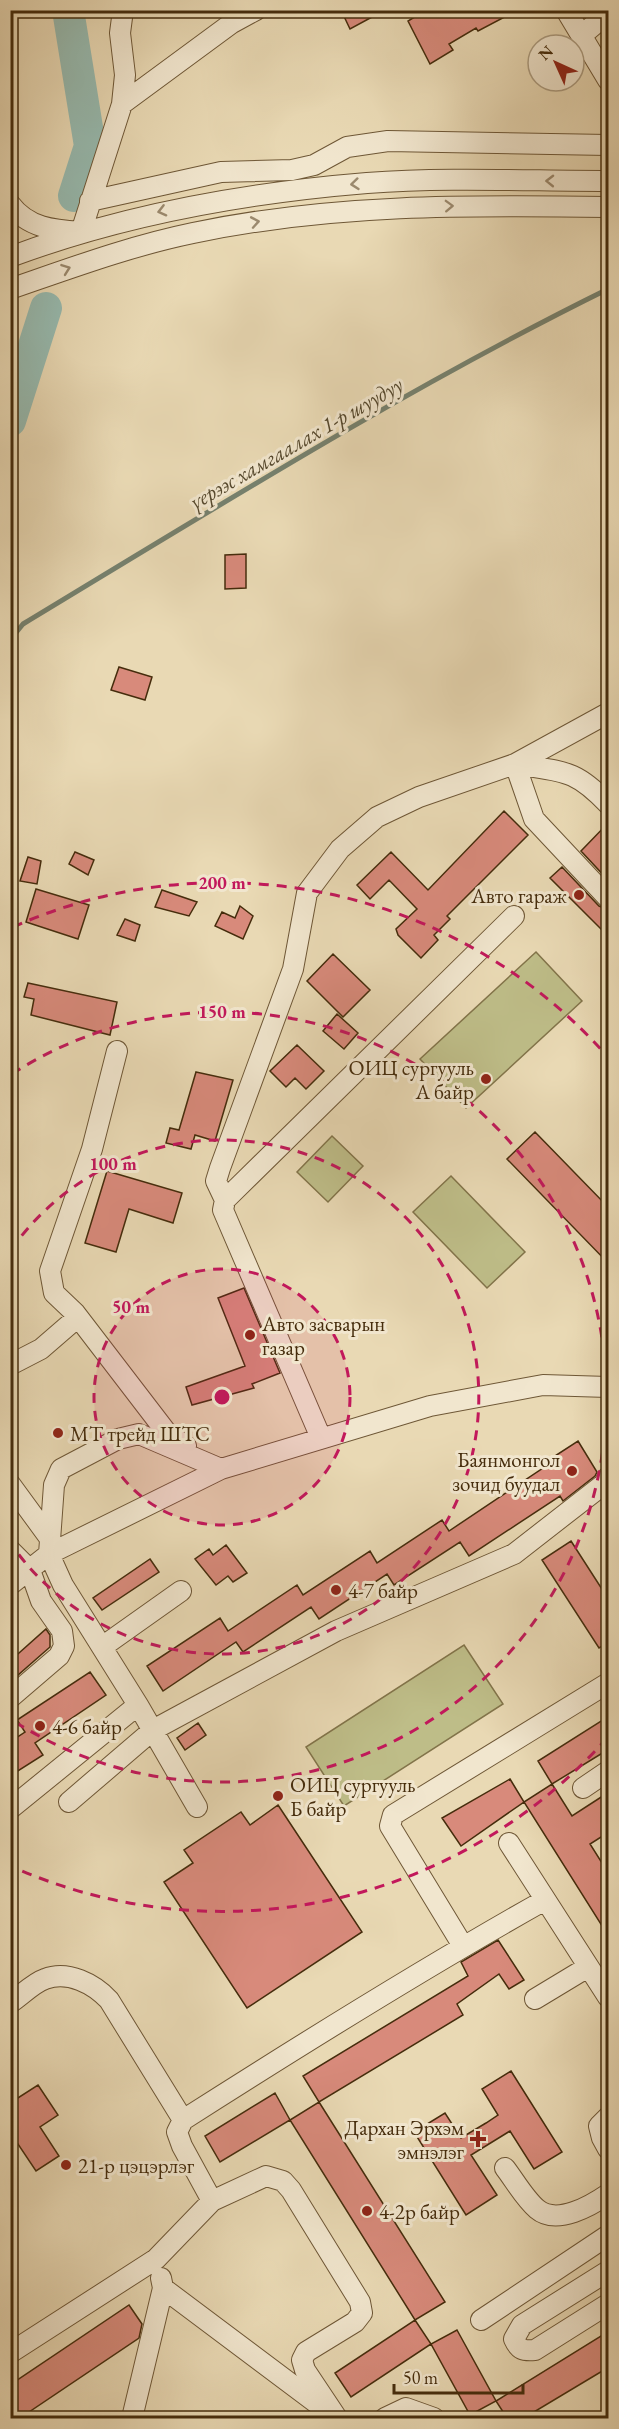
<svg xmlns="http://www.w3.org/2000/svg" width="619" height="2429" font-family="'EB Garamond',serif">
<rect width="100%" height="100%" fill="#e9d9b4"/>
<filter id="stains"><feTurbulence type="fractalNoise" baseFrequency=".00333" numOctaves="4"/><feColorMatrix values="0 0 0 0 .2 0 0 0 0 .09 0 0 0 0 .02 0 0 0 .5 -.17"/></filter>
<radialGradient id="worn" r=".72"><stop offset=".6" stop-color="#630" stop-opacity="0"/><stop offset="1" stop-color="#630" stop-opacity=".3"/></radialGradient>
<!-- green -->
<path fill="#bebd88" stroke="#82744a" stroke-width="1.5" d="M 536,952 L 582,1001 L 466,1108 L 420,1059 Z
M 332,1136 L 363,1166 L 328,1202 L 297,1172 Z
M 451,1176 L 525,1252 L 487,1288 L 413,1212 Z
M 464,1645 L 503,1704 L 344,1806 L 306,1747 Z"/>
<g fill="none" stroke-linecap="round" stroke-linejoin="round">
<!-- stream -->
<path stroke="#76816e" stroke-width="5" d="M 10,640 L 23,624 C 215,508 407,388 608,289"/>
<!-- river -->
<path stroke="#97baaf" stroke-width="32" d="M 68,10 L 90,146 L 74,196
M 10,421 L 46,308"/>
</g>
<!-- building -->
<path fill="#d88a7b" stroke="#452c0c" stroke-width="1.5" d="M 341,10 L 385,10 L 350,29 Z
M 426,10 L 518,10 L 478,31 L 476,28 L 449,44 L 453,50 L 430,64 L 408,21 Z
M 246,554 L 246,588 L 225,589 L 225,555 Z
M 119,667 L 152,677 L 145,700 L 111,690 Z
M 504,811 L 528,835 L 447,916 L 450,919 L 434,935 L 438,940 L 421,958 L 398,935 L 396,929 L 417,909 L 389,880 L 370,899 L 357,885 L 391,852 L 428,890 Z
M 609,822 L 609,881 L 581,851 Z
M 75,852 L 94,860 L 88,875 L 69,864 Z
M 28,857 L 41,861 L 37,884 L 20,881 Z
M 562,867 L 599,906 L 609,910 L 609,937 L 550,878 Z
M 36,889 L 89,905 L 78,939 L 26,922 Z
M 162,890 L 197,902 L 189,916 L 155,907 Z
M 240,906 L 253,916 L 243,939 L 215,926 L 222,912 L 235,918 Z
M 125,919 L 140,925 L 135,941 L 117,935 Z
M 333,954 L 370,990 L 343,1017 L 307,981 Z
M 28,983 L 117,1002 L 110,1035 L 31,1015 L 34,999 L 24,997 Z
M 337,1014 L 358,1033 L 344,1049 L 323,1031 Z
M 297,1045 L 324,1071 L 306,1089 L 295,1078 L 286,1087 L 270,1071 Z
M 196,1072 L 233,1080 L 215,1141 L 195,1135 L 191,1149 L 166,1143 L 170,1128 L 179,1130 Z
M 535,1132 L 609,1208 L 609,1264 L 507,1159 Z
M 107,1171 L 182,1193 L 173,1223 L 129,1209 L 116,1252 L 85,1243 Z
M 244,1288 L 280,1373 L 252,1384 L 254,1388 L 192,1405 L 186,1387 L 245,1366 L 218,1298 Z
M 578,1441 L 597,1472 L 595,1476 L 563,1501 L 560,1496 L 469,1556 L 460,1542 L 394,1585 L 387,1574 L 319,1619 L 311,1607 L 243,1652 L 236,1642 L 163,1691 L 147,1666 L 220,1618 L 228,1631 L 297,1585 L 303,1595 L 370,1551 L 377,1563 L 442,1520 L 449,1531 L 543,1468 L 541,1465 Z
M 571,1541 L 609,1600 L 609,1642 L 599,1648 L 542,1560 Z
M 226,1545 L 247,1573 L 233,1582 L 228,1576 L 216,1585 L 195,1559 L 209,1549 L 213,1555 Z
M 150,1559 L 159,1572 L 102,1610 L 93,1598 Z
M 46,1629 L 50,1635 L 50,1647 L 10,1682 L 10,1661 Z
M 90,1672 L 106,1695 L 35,1743 L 43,1755 L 10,1776 L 10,1742 L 25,1732 L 17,1720 Z
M 609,1716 L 609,1749 L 552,1784 L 538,1761 Z
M 198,1723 L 206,1735 L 185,1750 L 177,1738 Z
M 510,1779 L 524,1802 L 461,1846 L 442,1818 Z
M 552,1784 L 572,1816 L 609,1792 L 609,1832 L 590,1844 L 609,1874 L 609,1937 L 524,1802 Z
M 278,1805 L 362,1932 L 247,2008 L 164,1882 L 193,1863 L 184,1850 L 241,1812 L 250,1825 Z
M 498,1940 L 524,1980 L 509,1989 L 499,1974 L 457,2004 L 463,2015 L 319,2102 L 303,2076 L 468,1976 L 461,1962 Z
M 511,2071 L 562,2152 L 534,2169 L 510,2131 L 471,2155 L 497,2195 L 466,2215 L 414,2132 L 445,2113 L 461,2138 L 486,2123 L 498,2115 L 482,2089 Z
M 38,2085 L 58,2115 L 40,2127 L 59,2156 L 36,2171 L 16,2141 L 10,2145 L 10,2103 Z
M 275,2093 L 290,2120 L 220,2162 L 205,2136 Z
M 319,2102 L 445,2302 L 415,2320 L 290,2120 Z
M 129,2305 L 142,2324 L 139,2338 L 20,2418 L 10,2418 L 10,2385 Z
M 415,2320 L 431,2344 L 351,2397 L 335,2373 Z
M 457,2330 L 496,2401 L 470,2415 L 431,2344 Z
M 609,2331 L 609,2367 L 524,2418 L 507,2418 L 496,2401 Z"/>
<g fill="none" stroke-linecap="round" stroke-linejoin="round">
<defs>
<path id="minor" d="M 566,10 L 608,80
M 582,35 L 608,13
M 122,104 L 232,23 L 256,10
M 90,201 L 221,172 L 292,170 L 314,165 L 347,147 L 388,141 L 608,145
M 10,204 C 28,228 53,230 81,232 L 122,104 L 125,75 L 120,33 L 123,10
M 10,257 C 125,214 244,193 367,183 C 447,177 528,181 608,181
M 10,289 C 71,268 130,246 193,233 C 330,204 469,205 608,207
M 608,804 C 574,768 562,772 515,764 L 534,819 L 608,898
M 117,1051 L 92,1149 L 50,1271 L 54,1293 L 75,1313 L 167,1433 L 186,1446
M 225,1200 L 216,1181 L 220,1168 L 293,969 L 307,893 L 340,849 L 377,817 L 419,797 L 515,764 L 608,713
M 10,1365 L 41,1349 L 78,1317
M 321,1438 L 223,1210 L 225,1200 L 514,916
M 10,1484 L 51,1540
M 10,1550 L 30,1570 L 41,1601 L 62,1631 L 64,1646 L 59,1656 L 10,1698
M 10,1585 L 49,1554 L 221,1469 L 430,1406 L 543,1385 L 608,1387
M 102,1647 L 181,1591
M 583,1788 L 608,1771
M 69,1802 L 153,1730 L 336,1631 L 514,1554 L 604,1484 L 608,1477
M 197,1807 L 138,1705 L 63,1585 L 49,1554 L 54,1485 L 61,1469 L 118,1439 L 139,1434 L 221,1469
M 10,1809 L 138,1705
M 509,1843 L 608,1997
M 463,1946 L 390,1826 L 393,1815 L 608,1683
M 535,1999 L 588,1967
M 10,2003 C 21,1996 33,1983 45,1979 C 68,1970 94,1984 109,2000 L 183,2120
M 608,2117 L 599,2126 L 602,2138 L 608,2149
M 505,2168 C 515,2181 525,2199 537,2209 C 557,2226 592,2205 608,2194
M 212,2201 L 182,2146 L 177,2132 L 183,2120 C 302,2044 422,1969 545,1900
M 608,2271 L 522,2325 L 514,2339 C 519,2350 523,2351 535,2350 L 608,2304
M 163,2288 L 327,2411
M 481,2320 L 607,2236
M 10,2353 L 156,2259 L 212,2201 L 266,2176 L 283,2181 L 291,2190 L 360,2302 L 362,2313 L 355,2322 L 306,2352 L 302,2360 L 305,2370 L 337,2418
M 132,2418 L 163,2288 L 161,2278
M 385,2418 L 406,2408 L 434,2418"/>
</defs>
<!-- minor casing -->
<use href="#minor" stroke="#6e5736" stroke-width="22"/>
<!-- minor -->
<use href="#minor" stroke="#f1e6ce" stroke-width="20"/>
</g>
<!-- one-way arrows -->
<defs><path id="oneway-chevron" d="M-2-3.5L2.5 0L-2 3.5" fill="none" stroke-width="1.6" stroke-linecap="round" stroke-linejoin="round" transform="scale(1.5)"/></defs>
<g stroke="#9b896d">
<use href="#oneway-chevron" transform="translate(550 181) rotate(-179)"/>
<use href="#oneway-chevron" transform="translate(355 184) rotate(174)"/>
<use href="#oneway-chevron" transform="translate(449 206) rotate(-2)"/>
<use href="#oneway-chevron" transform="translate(162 211) rotate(166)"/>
<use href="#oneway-chevron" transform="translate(255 222) rotate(-10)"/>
<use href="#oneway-chevron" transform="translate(66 269) rotate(-20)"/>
</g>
<!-- distance rings -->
<circle cx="222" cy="1397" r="128" fill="#c2185b" fill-opacity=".12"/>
<g fill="none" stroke="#c2185b" stroke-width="3" stroke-dasharray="10 8">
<circle cx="222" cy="1397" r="128"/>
<path d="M11 1250A257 257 0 1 1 11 1544"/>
<path d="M12 1074A385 385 0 1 1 12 1720"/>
<path d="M607 1738A514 514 0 0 1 13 1867M13 927A514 514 0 0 1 607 1056"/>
</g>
<!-- markers -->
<g fill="#8f2418" stroke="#f1e6ce" stroke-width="2">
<circle cx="579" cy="895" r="6"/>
<circle cx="486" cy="1079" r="6"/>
<circle cx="250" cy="1335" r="6"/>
<circle cx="58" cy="1433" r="6"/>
<circle cx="572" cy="1471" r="6"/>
<circle cx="336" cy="1590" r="6"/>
<circle cx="40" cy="1726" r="6"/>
<circle cx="278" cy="1796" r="6"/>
<path d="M475 2130h6v6h6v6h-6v6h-6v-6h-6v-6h6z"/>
<circle cx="66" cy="2165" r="6"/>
<circle cx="367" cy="2211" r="6"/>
</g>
<g text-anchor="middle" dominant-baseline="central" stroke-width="6" stroke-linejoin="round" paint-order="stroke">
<!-- poi labels -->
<g font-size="21" fill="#452c0c" stroke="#f1e6ce" text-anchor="start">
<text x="567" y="895" text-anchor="end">Авто гараж</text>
<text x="474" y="1067" text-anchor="end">ОИЦ сургууль<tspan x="474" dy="24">А байр</tspan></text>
<text x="262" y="1323">Авто засварын<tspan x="262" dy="24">газар</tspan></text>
<text x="70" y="1433">МТ трейд ШТС</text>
<text x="560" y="1459" text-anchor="end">Баянмонгол<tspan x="560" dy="24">зочид буудал</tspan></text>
<text x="348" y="1590">4-7 байр</text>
<text x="52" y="1726">4-6 байр</text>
<text x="290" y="1784">ОИЦ сургууль<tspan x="290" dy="24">Б байр</tspan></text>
<text x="464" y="2127" text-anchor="end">Дархан Эрхэм<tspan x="464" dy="24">эмнэлэг</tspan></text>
<text x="78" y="2165">21-р цэцэрлэг</text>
<text x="379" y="2211">4-2р байр</text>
</g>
<!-- water labels -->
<g font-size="22" font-style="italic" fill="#55482d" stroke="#f1e6ce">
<text transform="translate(296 443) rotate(-30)">үерээс хамгаалах 1-р шуудуу</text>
</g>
</g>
<circle cx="222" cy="1397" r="9" fill="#c2185b" stroke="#f1e6ce" stroke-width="3"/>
<g font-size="18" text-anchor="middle" font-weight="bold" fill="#c2185b" stroke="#f1e6ce" stroke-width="6" stroke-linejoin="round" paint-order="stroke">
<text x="222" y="889">200 m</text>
<text x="222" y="1018">150 m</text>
<text x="113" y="1170">100 m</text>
<text x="131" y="1313">50 m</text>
</g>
<!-- margin -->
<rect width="619" height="2429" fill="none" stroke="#e9d9b4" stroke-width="36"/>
<rect x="12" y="12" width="595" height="2405" fill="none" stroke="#452c0c" stroke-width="3"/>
<rect x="18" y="18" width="583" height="2393" fill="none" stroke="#452c0c" stroke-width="1.5"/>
<!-- north arrow -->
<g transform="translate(556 63) rotate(315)"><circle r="28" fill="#f1e6ce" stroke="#ac9c80" stroke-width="1.5"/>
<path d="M0-4.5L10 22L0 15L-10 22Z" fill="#8f2418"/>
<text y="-9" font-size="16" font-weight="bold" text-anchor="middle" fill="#452c0c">N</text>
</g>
<!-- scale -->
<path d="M394 2384v9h129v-9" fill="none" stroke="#452c0c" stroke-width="3"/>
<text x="403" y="2384" font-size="18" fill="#452c0c" stroke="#f1e6ce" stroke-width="4.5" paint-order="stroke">50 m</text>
<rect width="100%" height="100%" filter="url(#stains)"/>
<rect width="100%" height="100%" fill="url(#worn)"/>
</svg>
